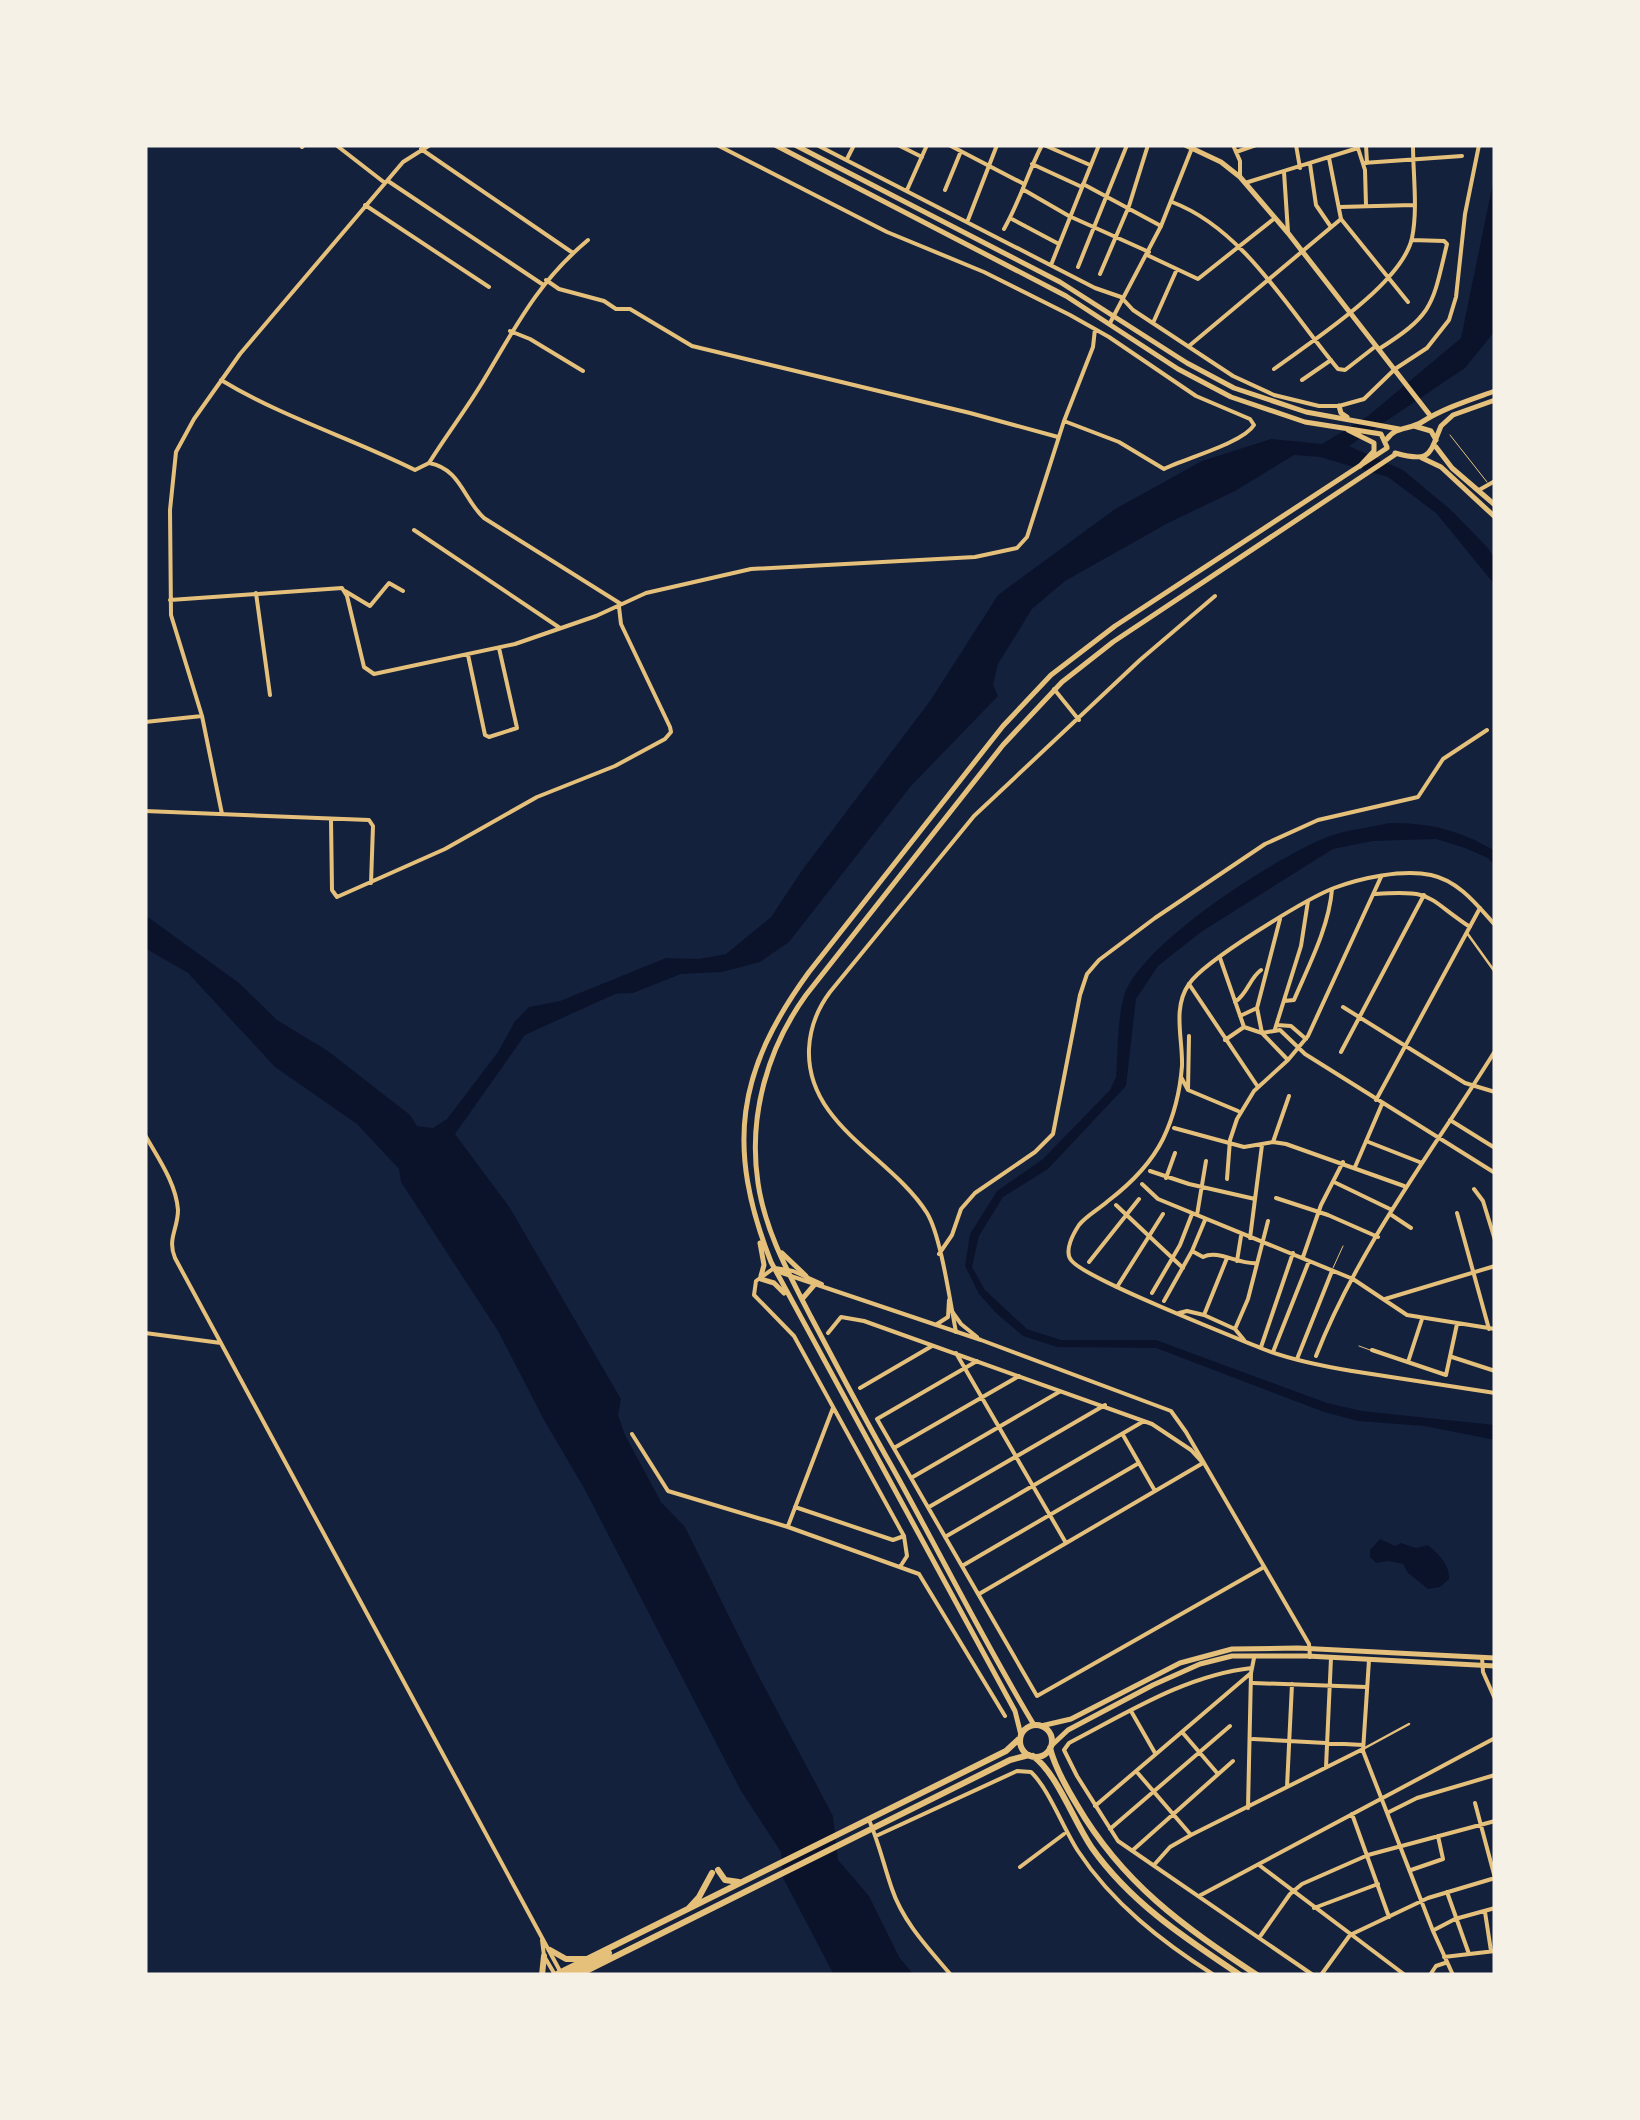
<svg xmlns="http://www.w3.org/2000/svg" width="1640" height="2120" viewBox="0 0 1640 2120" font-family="Lora,serif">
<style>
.water{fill:#0b132b}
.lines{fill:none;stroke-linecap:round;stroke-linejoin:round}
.service{stroke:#e5c07b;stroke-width:1}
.pedestrian{stroke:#e5c07b;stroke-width:2.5}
.minor{stroke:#e5c07b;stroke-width:4}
.tertiary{stroke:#e5c07b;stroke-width:4}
.secondary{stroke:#e5c07b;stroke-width:5}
.primary{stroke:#e5c07b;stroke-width:5}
.trunk{stroke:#e5c07b;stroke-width:6}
</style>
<rect width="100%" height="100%" fill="#14213d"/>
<!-- water -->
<path class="water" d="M1495,173v158l-30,37 -116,78 54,24 48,40 37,38 7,11v26l-59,-72 -48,-36 -68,-20 -26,-2 -59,36 -67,32 -103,58 -33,28 -34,55 -5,21 5,11 -87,90 -122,156 -29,20 -38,10 -41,2 -48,19 -18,1 -90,41 -70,99 55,74 111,191 -3,16 7,20 36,67 24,25 71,144 77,145 5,44 31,36 30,61 15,18h-80l-51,-97 -2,-26 -40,-61 -157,-303 -40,-68 -46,-89 -97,-149 -2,-13 -42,-45 -82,-57 -87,-94 -43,-25v-33l94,68 38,37 51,31 82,64 7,11 16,2 14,-9 51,-67 17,-31 14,-14 31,-6 106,-43 33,1 27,-5 45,-37 32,-48 127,-168 68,-106 117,-86 87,-48 69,-22 51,5 46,-28 93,-78z
M1389,823c43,0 70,7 106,28v15l-7,-8 -23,-10 -29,-9 -63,2 -40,8 -132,83 -43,34 -22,33 -10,87 -78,83 -45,28 -24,39 -7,31 13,23 42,39 34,11h95l171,63 35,8 133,14v15l-71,-14 -66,-5 -34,-9 -168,-64 -99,-1 -34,-11 -27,-23 -17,-19 -14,-28 5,-32 27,-43 46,-32 67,-69 6,-13c2,-24 1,-71 12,-91 28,-51 140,-123 194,-147 20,-9 46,-11 67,-16z
M1380,1539l15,7 6,-3 15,5 12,-3c10,9 22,19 21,34l-9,8 -12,2 -20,-16 -5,-9 -15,-3 -12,2 -6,-6v-7z"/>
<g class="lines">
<!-- service -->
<path class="service" d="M1450,435l37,47
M1333,1268l10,-22
M1359,1346l11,4"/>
<!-- pedestrian -->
<path class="pedestrian" d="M1467,933l28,39
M1363,1749l46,-25"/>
<!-- minor -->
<path class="minor" d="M336,145l49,38
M717,145l170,87 97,40 86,43 39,22 87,59 54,23 4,6c-11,18 -68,33 -90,44l-45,-27 -55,-21
M817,145l278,143 26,9 12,13 100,66 41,19 45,11h20l25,-7 31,-30 32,-21 22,-28 7,-23 9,-83 14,-69
M898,145l24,12
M949,145l75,39
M1044,145l46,20
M1233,145l7,16v16
M1296,145l4,23
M1357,145l8,25 1,35
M1366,145l1,18
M302,147l2,-2
M421,149l152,104
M1236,152l20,-7
M847,159l7,-14
M1363,163l99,-7
M1032,164l50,23
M1310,164l6,41 15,22
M1284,172l4,60
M388,181l154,103
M1245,183l113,-35
M1083,184l78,42
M907,190l20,-45
M945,190l16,-39
M1024,190l45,26 80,36
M1172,202c72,27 118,110 166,167l7,1 31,-24
M365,205l124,82
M1340,207l73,-2
M1010,218l47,25
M1341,219l67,83
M968,220l29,-75
M1004,229c16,-28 23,-55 38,-84
M1147,255l51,24 77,-61
M1051,265l48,-120
M1078,267l49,-122
M1100,274l29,-68 19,-61
M546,280l13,9 45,12 12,8h14l62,37 278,67 88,24
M1153,323l24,-54
M510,331l20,8 53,32
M1189,346l152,-127 -12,-61
M1379,349c55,-35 53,-43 68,-105l-3,-3 -32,-1
M1274,369c38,-28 128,-85 138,-131 6,-29 1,-63 1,-93
M221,380c61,37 130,58 194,90l14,-7c18,-29 39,-56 56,-85 32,-54 54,-97 103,-138
M1302,380l29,-20
M429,463c32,6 34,36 55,55l137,86
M414,530l146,98
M345,591l25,15 19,-23 14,8
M256,593l14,102
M170,600l172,-12 5,8 17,71 10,7 141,-30 81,-28 50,-23 105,-24 224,-12 42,-9 10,-11 37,-116 29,-74 2,-18
M468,655l17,80 4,2 28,-9 -18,-80
M1054,689l25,31
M145,722l57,-6
M145,811l224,9 4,6 -2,57
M222,814l-20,-98 -31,-101 -1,-105 6,-58 18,-33 46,-65 163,-192 27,-17
M331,820l1,70 5,7 108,-48 92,-52 78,-31 50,-27 6,-7 -1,-5 -49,-103 -2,-17
M1376,894c59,-4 49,3 94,33
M1280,919l-23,89 5,25 26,27
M1220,958l24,69 18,6 18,-3 25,24 190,119
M1189,984l69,103
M1284,1001l10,-1c15,-35 35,-73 38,-111
M1235,1002c13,-9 14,-23 26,-32
M1343,1007l122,76 30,9
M1240,1016l17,-8
M1277,1025l14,1 15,13
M1275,1029l26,-83 7,-45
M1225,1040l19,-13
M1341,1052l83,-157
M1181,1077l7,13 50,21
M1188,1090l1,-54
M1376,1100l104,-192
M1450,1120l45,28
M1174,1128l70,19 29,-5 13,2 118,42
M145,1135c13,23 31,48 33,75 0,19 -11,29 -3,48l385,713
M1366,1141l56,22
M1273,1142l16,-46
M1355,1167l27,-63
M1150,1171l39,13 66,15
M1166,1178l9,-25
M1227,1179l3,-39 7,-21 17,-28 34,-31 20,-24 73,-159
M1334,1182l58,28
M1142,1184l16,15 195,80 54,36 88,14
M1474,1189l9,12 12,39
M1276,1198l52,17 50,22
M1116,1205l67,63
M1457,1213l32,116
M1390,1214l21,14
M1197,1215l9,-54
M1250,1238l12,-93
M1192,1251l11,6c15,-8 36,8 54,6
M939,1254l13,-19 9,-26 14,-16 60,-41 18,-18 27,-139 7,-21 12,-14 56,-42 110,-74 53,-24 100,-23 25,-38 44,-29
M1303,1257l18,-52 22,-43
M1237,1261l4,-25
M1089,1262l50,-63
M774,1268l-18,13 -2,14 40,41 110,200 3,20 -7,11
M1117,1287l46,-73
M1152,1293l28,-48 12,-31
M1385,1299l110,-33
M1164,1301l28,-50 13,-31
M1179,1313l8,-2 17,4 23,-57
M1204,1315l31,14 9,11
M1235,1329l13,-30 20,-78
M956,1332c-6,-30 -15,-96 -29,-119 -36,-57 -121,-88 -118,-164 1,-21 9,-41 21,-57l144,-176 166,-156 75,-64
M145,1333l76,10
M828,1333l13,-16 23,4 288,103 39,26 12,13 -224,131
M1261,1347l32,-94
M1372,1350l74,25 11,-51
M1273,1352l36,-91
M956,1353l110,190
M1316,1356c43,-110 117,-205 179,-305
M1452,1357l43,14
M1297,1359l35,-88
M977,1361l-100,58 160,277 227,-129
M1408,1362l14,-43
M1352,1371l143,22
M860,1388l72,-42
M632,1434l36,57 120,36 131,47 86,142
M1123,1435l32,56
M894,1448l125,-72
M911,1478l148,-86
M795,1507l98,33 11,-4
M929,1507l176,-102
M788,1526l45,-118
M945,1537l199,-116
M962,1566l177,-103
M1482,1657l1,15 12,27
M1369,1660l-6,91 70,180 20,44
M1252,1668c-66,7 -125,45 -183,75l-5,7 13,26 41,65 195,134
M1253,1683l113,4
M1131,1711l24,42
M1182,1732l36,42
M1253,1739l110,6
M1326,1767l5,-109
M1136,1771l55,64 172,-86
M1287,1787l5,-103
M1475,1803l20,75
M1095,1806l156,-133
M1248,1808l3,-135 3,-15
M1389,1812l28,-14 78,-23
M1352,1814l37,103
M869,1820c10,23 15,46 23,69 11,33 37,60 59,86
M1110,1829l120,-103
M876,1836l141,-65 14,1c18,17 32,56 47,79 34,52 84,91 136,124
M1133,1850l100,-89
M1154,1865l16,-18 21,-12
M1259,1865l146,110
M1020,1867l44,-33
M1411,1870l32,-11 -5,-23
M1447,1892l22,62
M1199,1896l296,-158
M1314,1908l64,-24
M1485,1912l6,39
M1434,1930l21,-11 40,-11
M1259,1938l31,-44 12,-10 66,-29 127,-34
M542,1940l2,16 10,17
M1444,1957l51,-6
M1321,1975l29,-40 78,-37 67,-20
M1430,1975l6,-9 9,-3"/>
<!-- tertiary -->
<path class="tertiary" d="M1110,323l51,-97 31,-78
M1479,490l16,-9
M775,1268l18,3 29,13
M779,1272l202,68 190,71 15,21 123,212 1,13
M951,1310l10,14 16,13
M937,1324l11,-7 1,-17
M1352,1371c-30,-5 -61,-11 -89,-22 -29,-12 -180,-71 -192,-89 -7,-9 2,-26 8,-35 7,-9 20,-16 29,-24 21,-16 43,-38 55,-62 11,-23 17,-47 19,-73 1,-27 -10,-58 7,-82 15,-23 117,-85 145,-96 27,-10 68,-19 97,-13 28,6 46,30 64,50"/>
<!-- secondary -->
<path class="secondary" d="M1185,145l36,17 19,15 48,56 141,181"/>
<!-- primary -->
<path class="primary" d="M775,145l291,151 112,73 53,28 74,25 76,12 6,13
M795,145l265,137 127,81 47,25 72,24 93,17
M1339,406l2,7 6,4
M1414,426l17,5 5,9
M1441,426l12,-11 42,-15
M1348,430l26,13v8l-14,15
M1387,439c9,-13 22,-9 35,-17 22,-14 48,-22 73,-31
M1436,447l16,21 43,37
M1395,453c36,10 34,2 46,-27
M1422,458l19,9 54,50
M760,1243l4,22 -3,11
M782,1253l24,23
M761,1279l13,4 10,10
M803,1298l12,-14
M1034,1725c-51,-85 -95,-174 -143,-260 -28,-49 -54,-99 -80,-148 -22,-43 -46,-86 -53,-134 -10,-66 9,-134 48,-188l197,-250 59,-63 51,-40 283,-188
M1041,1726l30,-7 109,-56 52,-14 66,-1 197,10
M1021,1735l-6,-24 -244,-449c-45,-115 -35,-190 38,-290l194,-246 48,-51 64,-49 272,-178
M1051,1746l17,-16 85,-45 47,-21 32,-8h75l188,10"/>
<!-- trunk -->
<path class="trunk" d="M1020 1741a16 16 0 1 1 32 0a16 16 0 1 1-32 0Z
M1050,1748c5,20 16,39 27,57 46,79 106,121 180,170
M1033,1756c24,17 41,66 59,92 39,55 93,90 148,127
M718,1870l7,10 14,2
M688,1909l11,-12 13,-24
M550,1950l16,9h20
M542,1975l2,-19
M555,1975l451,-224 14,-13
M568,1975l41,-22
M578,1975l432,-215 19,-5"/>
</g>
<!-- border -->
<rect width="1640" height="2120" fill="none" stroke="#f6f1e7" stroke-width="295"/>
</svg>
